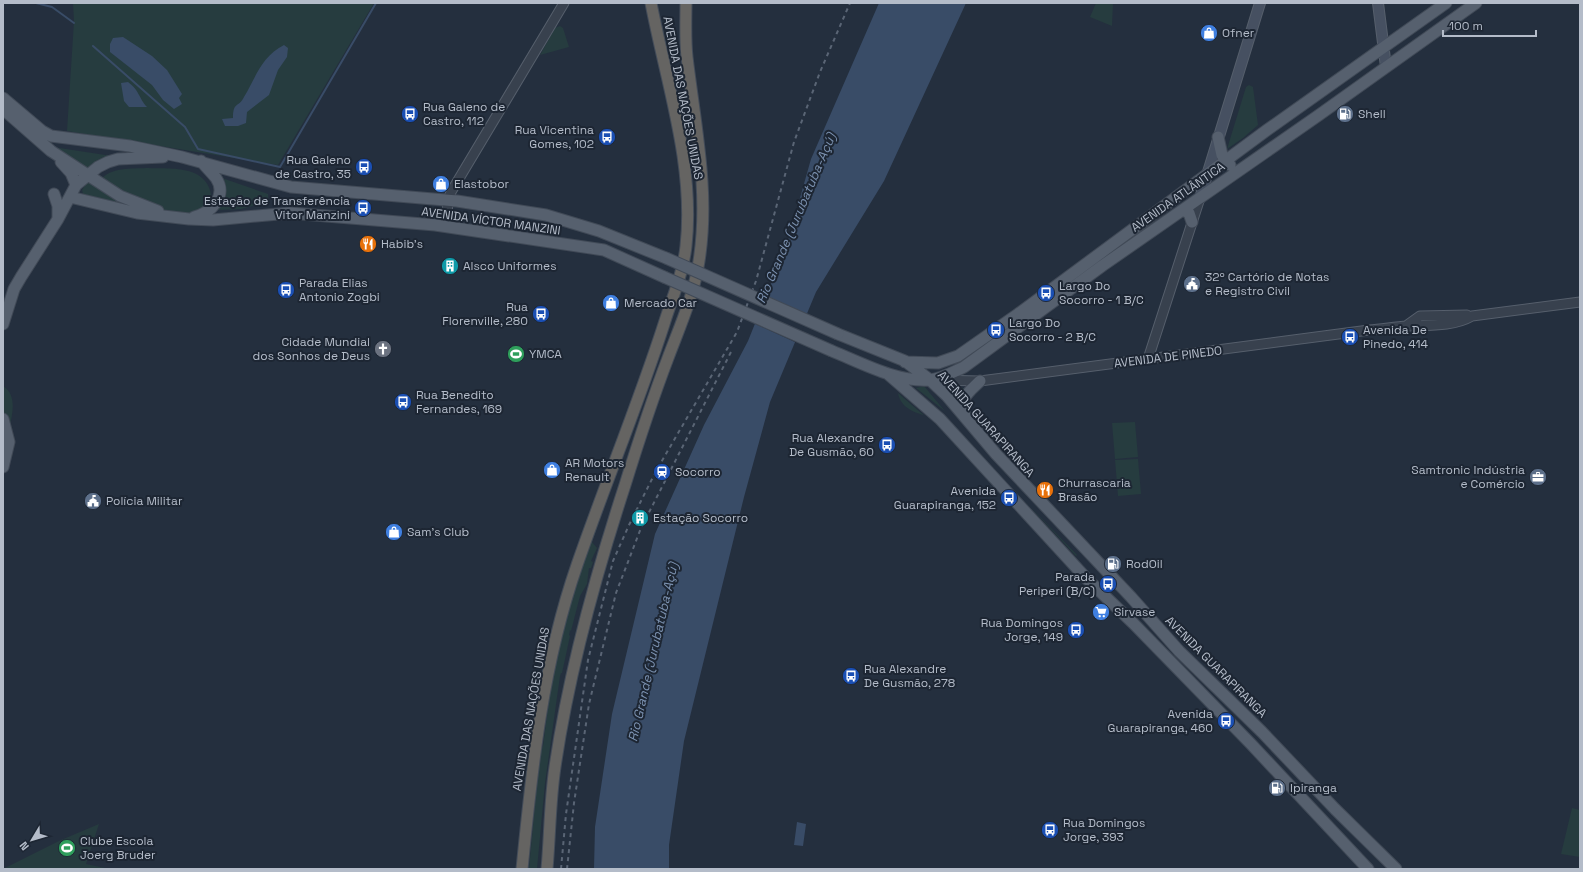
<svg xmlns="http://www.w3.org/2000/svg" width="1583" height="872" viewBox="0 0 1583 872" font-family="'Space Grotesk',sans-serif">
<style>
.green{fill:#263c3f}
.water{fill:#394c67}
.pier{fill:#242f3e}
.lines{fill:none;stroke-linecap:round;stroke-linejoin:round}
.stream{stroke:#394c67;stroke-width:2}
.tertiary-casing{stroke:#565f6c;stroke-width:11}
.secondary-casing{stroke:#565f6c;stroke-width:12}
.primary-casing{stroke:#414a57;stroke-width:13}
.trunk-casing{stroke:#434c59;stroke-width:13}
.tertiary{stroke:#38414e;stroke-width:9}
.secondary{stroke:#465061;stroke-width:10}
.primary{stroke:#56606e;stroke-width:11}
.trunk{stroke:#656462;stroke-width:11}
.rail{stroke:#5a6575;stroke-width:2;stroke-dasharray:4 4;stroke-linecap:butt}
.primary-bridge-casing{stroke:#414a57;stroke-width:13;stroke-linecap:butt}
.primary-bridge{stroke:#56606e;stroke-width:11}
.labels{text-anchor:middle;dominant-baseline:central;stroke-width:4;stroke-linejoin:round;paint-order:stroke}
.poi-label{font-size:12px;fill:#b4bcc9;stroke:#1d2633;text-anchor:start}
.street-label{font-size:12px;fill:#b4bcc9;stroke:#1d2633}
.water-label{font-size:13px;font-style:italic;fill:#7c92b1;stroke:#1d2633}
</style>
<rect width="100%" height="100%" fill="#242f3e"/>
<!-- green -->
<path class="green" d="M73,3h301l-96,162 -211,-34 7,-110z
M1096,3h17l-1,23 -22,-9z
M560,26l3,2 6,19 -29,8 15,-27z
M1249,85l4,2 5,38 -15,13 -16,11 19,-62z
M53,147l72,11 -36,12z
M146,168c27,1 64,-4 66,33 -21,35 -87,-6 -111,-21 8,-13 32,-11 45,-12z
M219,177l49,17v8l-27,7 -24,1 6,-9z
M88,181l37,23 -42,-10 -1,-4z
M3,386c17,11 7,34 5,51l-5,-3z
M924,386l20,24 2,2 -30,-24z
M943,388h28l-10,20z
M898,393l22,19 4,3c-12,-3 -24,-9 -26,-22z
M1135,422l3,35 -23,2 -3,-36z
M1138,459l3,35 -23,2 -3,-36z
M1023,499l54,56 -1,1z
M601,515l-9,27 5,6 -6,13 2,1 -2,6h-2l-2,16 -7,12 -9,35 -1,-1 -1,5 1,1 -8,37h-1l-1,3 -15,107 -8,86h-8l11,-118 3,-5 8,-61 11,-49 16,-59z
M1572,808l8,2v47l-19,-3z
M99,824l-13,40 24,5h-107l58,-29z"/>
<!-- water -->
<path class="water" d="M879,3h87l-82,178 -68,111 -46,110 -26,95 -60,244 -15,104v24h-75l1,-42 17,-113 43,-180 49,-109 44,-84 39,-97 24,-85z
M123,37l29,19 15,14 15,24 -3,4 3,6 -8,5 -11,-9 -11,-15 -42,-33v-8l3,-6z
M284,45l4,3 -1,9 -9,13 -9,25 -22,17 -1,11 -8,3h-13l-3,-7 11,-1c0,-17 6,-10 11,-21 12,-20 17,-40 40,-52z
M128,82c12,9 10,15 19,25h-18l-5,-6 -3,-18z
M797,822l9,2 -3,22 -9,-1z"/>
<!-- pier -->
<path class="pier" d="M763,297l45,20 -11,26 -44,-20z"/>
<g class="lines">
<!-- stream -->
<path class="stream" d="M36,3l16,4 22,16
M93,46l92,81 13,22 82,18 96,-164"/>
<defs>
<path id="tertiary" d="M458,229l-11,-13 1,-16 3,-8 113,-189
M1406,326l14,-10 47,-1
M1148,359l52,-161
M935,380l45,1 389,-51c13,-1 25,-3 38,-4 21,-1 46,1 65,-10l108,-14"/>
<path id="secondary" d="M1378,3l8,64
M1200,198l60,-195"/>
<path id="primary" d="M3,98l39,33 9,5 79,10 52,11 109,30 166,14 89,14 53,16 67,27
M3,109l48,42 69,45 38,15
M1218,137l4,18 8,10
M61,162l10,11 5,12
M54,194l4,12v12
M70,197l67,16 52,6 24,1 77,-7 145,12 169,25 60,27
M1182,210l7,3 3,9
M194,217c17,-4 34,-21 22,-39 -5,-6 -11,-12 -15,-17
M3,324l11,-35 7,-12 37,-58 18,-34 22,-18 10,-5 10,-3 45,-2
M838,334l67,27 25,19 17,16 49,58 135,143 48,54 83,81 73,77 61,60
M832,351c30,12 64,31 97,29 13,-1 24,-8 35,-13l138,-101 217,-151 157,-112
M905,362l33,1 20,-7 60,-42 249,-184 179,-127
M888,374l52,45 145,158 48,46 118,121 117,125
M966,417c-8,-19 2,-24 14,-36
M3,419l6,23 -6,25"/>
<path id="trunk" d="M522,869c10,-103 21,-206 55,-304 28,-81 61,-160 87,-241 8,-26 19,-50 22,-78 9,-81 -20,-164 -35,-243
M547,869c3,-34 3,-69 8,-102 14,-96 40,-190 70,-282 13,-42 27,-85 43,-127 12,-32 26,-63 31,-97 11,-69 -4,-136 -12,-204 -2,-18 -1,-36 -1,-54"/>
</defs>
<!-- tertiary casing -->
<use href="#tertiary" class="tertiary-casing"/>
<!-- secondary casing -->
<use href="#secondary" class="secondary-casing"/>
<!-- primary casing -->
<use href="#primary" class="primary-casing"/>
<!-- trunk casing -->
<use href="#trunk" class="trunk-casing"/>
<!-- tertiary -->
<use href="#tertiary" class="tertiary"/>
<!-- secondary -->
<use href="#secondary" class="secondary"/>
<!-- primary -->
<use href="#primary" class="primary"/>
<!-- trunk -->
<use href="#trunk" class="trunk"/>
<!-- rail -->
<path class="rail" d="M561,869l5,-55 22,-154 25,-99 16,-36 27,-54 81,-139 19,-51 38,-139 26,-70 30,-69
M567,869l7,-66 15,-99 27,-111 25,-65 90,-176"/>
<defs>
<path id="primary-bridge" d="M666,258l172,76
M664,277l168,74"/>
</defs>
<!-- primary-bridge casing -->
<use href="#primary-bridge" class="primary-bridge-casing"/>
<!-- primary-bridge -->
<use href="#primary-bridge" class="primary-bridge"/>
</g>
<!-- icons -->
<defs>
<symbol id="shop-disc" viewBox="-11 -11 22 22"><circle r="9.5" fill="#3f7fe0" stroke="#1d2633"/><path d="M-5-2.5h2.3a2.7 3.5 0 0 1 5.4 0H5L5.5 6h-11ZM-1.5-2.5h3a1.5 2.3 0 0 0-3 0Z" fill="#fff"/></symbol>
<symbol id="bus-disc" viewBox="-11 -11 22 22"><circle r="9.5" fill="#1a4fb4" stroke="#1d2633"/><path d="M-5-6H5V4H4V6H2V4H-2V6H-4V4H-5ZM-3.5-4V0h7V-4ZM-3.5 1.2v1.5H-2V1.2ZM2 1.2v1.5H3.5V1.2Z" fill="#fff"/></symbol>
<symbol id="fuel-disc" viewBox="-11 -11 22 22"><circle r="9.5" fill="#5c6f8a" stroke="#1d2633"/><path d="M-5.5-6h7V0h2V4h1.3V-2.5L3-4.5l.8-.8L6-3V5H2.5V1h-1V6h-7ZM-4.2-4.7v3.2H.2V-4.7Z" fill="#fff"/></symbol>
<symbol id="restaurant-disc" viewBox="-11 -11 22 22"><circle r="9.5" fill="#e8710a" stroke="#1d2633"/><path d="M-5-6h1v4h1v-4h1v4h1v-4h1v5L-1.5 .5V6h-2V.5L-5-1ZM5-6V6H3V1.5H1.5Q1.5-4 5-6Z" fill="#fff"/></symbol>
<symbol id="building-disc" viewBox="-11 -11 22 22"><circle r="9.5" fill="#0f9aa8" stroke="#1d2633"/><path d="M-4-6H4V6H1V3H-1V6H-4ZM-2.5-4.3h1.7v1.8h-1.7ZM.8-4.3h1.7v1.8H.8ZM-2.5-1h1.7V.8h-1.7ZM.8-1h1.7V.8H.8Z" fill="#fff"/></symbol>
<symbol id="civic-disc" viewBox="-11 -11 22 22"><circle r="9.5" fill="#5c6f8a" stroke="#1d2633"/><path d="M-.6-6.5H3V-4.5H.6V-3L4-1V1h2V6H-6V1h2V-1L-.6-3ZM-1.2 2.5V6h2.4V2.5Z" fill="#fff"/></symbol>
<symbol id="church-disc" viewBox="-11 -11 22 22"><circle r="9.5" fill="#6b7280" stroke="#1d2633"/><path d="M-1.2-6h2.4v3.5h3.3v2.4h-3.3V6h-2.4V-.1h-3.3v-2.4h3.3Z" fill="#fff"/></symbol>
<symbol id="stadium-disc" viewBox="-11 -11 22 22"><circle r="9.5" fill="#2e9e5b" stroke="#1d2633"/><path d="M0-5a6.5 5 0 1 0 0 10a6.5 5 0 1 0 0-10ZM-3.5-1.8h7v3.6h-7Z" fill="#fff"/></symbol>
<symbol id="station-disc" viewBox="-11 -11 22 22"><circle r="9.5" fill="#1a4fb4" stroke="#1d2633"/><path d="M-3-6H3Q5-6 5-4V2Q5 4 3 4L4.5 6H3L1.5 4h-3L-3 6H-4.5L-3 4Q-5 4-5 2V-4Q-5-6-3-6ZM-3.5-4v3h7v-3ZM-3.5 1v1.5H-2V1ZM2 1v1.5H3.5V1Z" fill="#fff"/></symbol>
<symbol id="office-disc" viewBox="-11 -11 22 22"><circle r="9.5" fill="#5c6f8a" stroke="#1d2633"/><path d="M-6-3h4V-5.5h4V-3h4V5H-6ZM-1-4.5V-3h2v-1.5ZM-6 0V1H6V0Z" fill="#fff"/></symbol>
<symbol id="supermarket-disc" viewBox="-11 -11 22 22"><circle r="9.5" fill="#3f7fe0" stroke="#1d2633"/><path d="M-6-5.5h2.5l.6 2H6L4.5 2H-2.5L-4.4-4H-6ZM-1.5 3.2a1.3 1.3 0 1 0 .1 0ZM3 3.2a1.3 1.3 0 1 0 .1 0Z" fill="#fff"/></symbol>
</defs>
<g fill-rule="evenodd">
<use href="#shop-disc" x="1199" y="23" width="20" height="20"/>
<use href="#bus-disc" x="400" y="104" width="20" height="20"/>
<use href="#fuel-disc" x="1335" y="104" width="20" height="20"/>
<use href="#bus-disc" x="597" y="127" width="20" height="20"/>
<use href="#bus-disc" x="354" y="157" width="20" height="20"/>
<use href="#shop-disc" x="431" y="174" width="20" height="20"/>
<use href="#bus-disc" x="353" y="198" width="20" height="20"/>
<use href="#restaurant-disc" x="358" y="234" width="20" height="20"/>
<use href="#building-disc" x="440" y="256" width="20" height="20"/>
<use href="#civic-disc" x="1182" y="274" width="20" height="20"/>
<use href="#bus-disc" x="276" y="280" width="20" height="20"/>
<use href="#bus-disc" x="1036" y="283" width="20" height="20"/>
<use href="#shop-disc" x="601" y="293" width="20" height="20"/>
<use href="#bus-disc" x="531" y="304" width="20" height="20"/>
<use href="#bus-disc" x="986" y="320" width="20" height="20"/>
<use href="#bus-disc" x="1340" y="327" width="20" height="20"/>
<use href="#church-disc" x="373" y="339" width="20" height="20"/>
<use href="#stadium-disc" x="506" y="344" width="20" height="20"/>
<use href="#bus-disc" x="393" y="392" width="20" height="20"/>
<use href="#bus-disc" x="877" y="435" width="20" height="20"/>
<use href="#shop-disc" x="542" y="460" width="20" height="20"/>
<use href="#station-disc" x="652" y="462" width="20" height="20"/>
<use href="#office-disc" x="1528" y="467" width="20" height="20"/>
<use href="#restaurant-disc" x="1035" y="480" width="20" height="20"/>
<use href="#bus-disc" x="999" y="488" width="20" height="20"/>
<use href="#civic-disc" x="83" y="491" width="20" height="20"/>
<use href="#building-disc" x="630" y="508" width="20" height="20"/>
<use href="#shop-disc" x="384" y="522" width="20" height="20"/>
<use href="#fuel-disc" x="1103" y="554" width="20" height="20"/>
<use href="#bus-disc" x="1098" y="574" width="20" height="20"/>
<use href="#supermarket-disc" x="1091" y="602" width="20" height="20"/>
<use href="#bus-disc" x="1066" y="620" width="20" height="20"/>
<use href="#bus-disc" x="841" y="666" width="20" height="20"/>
<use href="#bus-disc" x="1216" y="711" width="20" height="20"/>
<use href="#fuel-disc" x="1267" y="778" width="20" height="20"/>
<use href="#bus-disc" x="1040" y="820" width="20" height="20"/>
<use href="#stadium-disc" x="57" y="838" width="20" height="20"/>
</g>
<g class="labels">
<!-- poi labels -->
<g class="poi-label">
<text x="1222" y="33">Ofner</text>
<text x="423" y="107">Rua Galeno de<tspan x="423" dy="14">Castro, 112</tspan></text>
<text x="1358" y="114">Shell</text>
<text x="594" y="130" text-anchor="end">Rua Vicentina<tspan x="594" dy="14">Gomes, 102</tspan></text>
<text x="351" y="160" text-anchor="end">Rua Galeno<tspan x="351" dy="14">de Castro, 35</tspan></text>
<text x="454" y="184">Elastobor</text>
<text x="350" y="201" text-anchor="end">Estação de Transferência<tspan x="350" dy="14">Vitor Manzini</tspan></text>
<text x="381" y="244">Habib's</text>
<text x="463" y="266">Alsco Uniformes</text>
<text x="1205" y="277">32º Cartório de Notas<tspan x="1205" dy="14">e Registro Civil</tspan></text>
<text x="299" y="283">Parada Elias<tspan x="299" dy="14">Antonio Zogbi</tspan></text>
<text x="1059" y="286">Largo Do<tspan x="1059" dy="14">Socorro - 1 B/C</tspan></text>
<text x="624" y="303">Mercado Car</text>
<text x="528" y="307" text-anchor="end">Rua<tspan x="528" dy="14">Florenville, 280</tspan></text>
<text x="1009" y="323">Largo Do<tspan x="1009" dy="14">Socorro - 2 B/C</tspan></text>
<text x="1363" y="330">Avenida De<tspan x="1363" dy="14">Pinedo, 414</tspan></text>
<text x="370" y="342" text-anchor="end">Cidade Mundial<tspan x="370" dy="14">dos Sonhos de Deus</tspan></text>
<text x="529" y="354">YMCA</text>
<text x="416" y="395">Rua Benedito<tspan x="416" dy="14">Fernandes, 169</tspan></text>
<text x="874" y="438" text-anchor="end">Rua Alexandre<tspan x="874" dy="14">De Gusmão, 60</tspan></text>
<text x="565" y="463">AR Motors<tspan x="565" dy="14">Renault</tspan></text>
<text x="1525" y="470" text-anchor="end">Samtronic Indústria<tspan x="1525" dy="14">e Comércio</tspan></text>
<text x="675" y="472">Socorro</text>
<text x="1058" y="483">Churrascaria<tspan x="1058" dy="14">Brasão</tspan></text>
<text x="996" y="491" text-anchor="end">Avenida<tspan x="996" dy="14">Guarapiranga, 152</tspan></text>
<text x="106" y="501">Polícia Militar</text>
<text x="653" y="518">Estação Socorro</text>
<text x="407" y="532">Sam's Club</text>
<text x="1126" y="564">RodOil</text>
<text x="1095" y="577" text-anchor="end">Parada<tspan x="1095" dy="14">Periperi (B/C)</tspan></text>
<text x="1114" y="612">Sirvase</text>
<text x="1063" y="623" text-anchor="end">Rua Domingos<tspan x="1063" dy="14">Jorge, 149</tspan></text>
<text x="864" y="669">Rua Alexandre<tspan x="864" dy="14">De Gusmão, 278</tspan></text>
<text x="1213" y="714" text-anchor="end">Avenida<tspan x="1213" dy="14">Guarapiranga, 460</tspan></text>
<text x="1290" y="788">Ipiranga</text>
<text x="1063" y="823">Rua Domingos<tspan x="1063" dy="14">Jorge, 393</tspan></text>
<text x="80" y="841">Clube Escola<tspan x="80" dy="14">Joerg Bruder</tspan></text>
</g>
<!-- street labels -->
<g class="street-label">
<text transform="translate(683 98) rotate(79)">AVENIDA DAS NAÇÕES UNIDAS</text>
<text transform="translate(1178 197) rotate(-35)">AVENIDA ATLÂNTICA</text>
<text transform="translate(491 221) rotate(8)">AVENIDA VÍCTOR MANZINI</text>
<text transform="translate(1168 357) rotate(-7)">AVENIDA DE PINEDO</text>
<text transform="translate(986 424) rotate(48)">AVENIDA GUARAPIRANGA</text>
<text transform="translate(1216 667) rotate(45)">AVENIDA GUARAPIRANGA</text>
<text transform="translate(531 709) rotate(-80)">AVENIDA DAS NAÇÕES UNIDAS</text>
</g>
<!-- water labels -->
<g class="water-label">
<text transform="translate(796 218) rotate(-67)">Rio Grande (Jurubatuba-Açú)</text>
<text transform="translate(653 652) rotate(-77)">Rio Grande (Jurubatuba-Açú)</text>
</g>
</g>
<!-- border -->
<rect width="1583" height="872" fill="none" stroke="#b4bcc9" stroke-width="8"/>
<!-- north arrow -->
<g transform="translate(32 840) rotate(232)" stroke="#1d2633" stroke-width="3" paint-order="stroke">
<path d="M0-3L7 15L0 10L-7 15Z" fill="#b4bcc9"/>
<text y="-6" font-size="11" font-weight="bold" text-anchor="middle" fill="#b4bcc9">N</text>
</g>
<!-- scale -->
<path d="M1443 30v6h93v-6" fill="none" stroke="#b4bcc9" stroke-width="2"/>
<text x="1449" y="30" font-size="12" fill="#b4bcc9" stroke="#1d2633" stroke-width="3" paint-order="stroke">100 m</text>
</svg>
